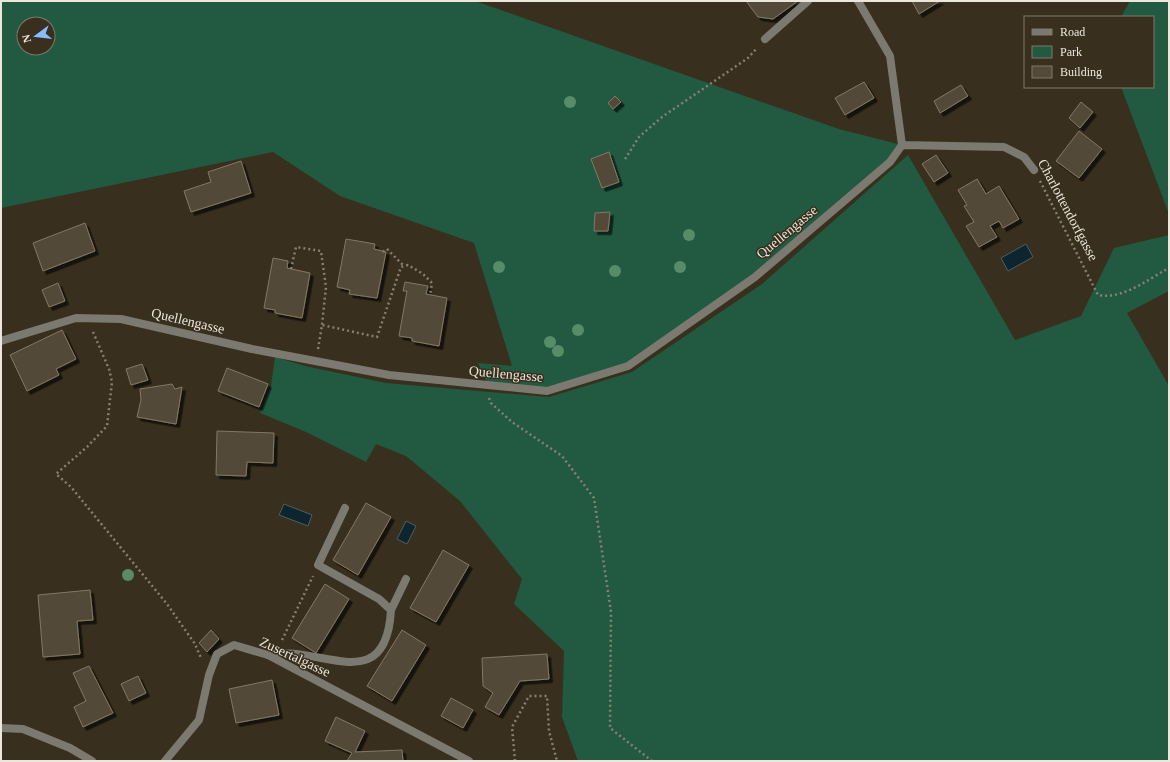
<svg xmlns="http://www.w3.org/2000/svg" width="1170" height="762" viewBox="0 0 1170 762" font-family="Georgia,serif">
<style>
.green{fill:#215a41;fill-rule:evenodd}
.water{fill:#0c252f;stroke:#4f5f63}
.building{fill:#534a38;stroke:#837865;filter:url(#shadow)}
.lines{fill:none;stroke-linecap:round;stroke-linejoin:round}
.path{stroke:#888072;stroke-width:2.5;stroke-dasharray:2 3;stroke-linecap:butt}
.lane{stroke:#7c7970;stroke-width:8}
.street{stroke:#7c7970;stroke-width:8}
.tree{fill:#578c69}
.labels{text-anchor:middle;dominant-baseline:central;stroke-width:3;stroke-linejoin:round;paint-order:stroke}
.street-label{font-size:14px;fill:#ece6dc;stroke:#382f1e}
</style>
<defs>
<filter id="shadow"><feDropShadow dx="3.5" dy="3.5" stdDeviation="0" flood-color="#0009"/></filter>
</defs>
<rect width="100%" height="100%" fill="#382f1e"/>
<!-- green -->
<path class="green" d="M1,1h474l364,128 63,16 -12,17 -135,115 -127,89 -81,25 -59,-6 -10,-22 34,3 -38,-123 -134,-47 -67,-44 -272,56zM24,24h24v24h-24z
M1130,1h39v213l-48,-127h32v-70h-32z
M908,155l107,185 66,-24 33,-68 55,-13v56l-42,22 42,73v375h-591l-16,-44 2,-66 -50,-47 8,-25 -62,-78 -54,-45 -30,-12 -10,18 -60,-30 -46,-19 11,-27 4,-29 30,9 81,17 163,14 83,-25 130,-88z"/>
<!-- water -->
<path class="water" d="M1026,244l7,13 -25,14 -7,-13z
M284,504l28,11 -4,11 -29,-11z
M406,521l10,5 -9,18 -10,-5z"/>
<!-- building -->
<path class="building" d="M746,1h52l-25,18 -15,-2z
M912,1h28l-21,13z
M864,82l10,16 -29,17 -10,-17z
M961,85l7,11 -28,17 -6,-12z
M615,96l6,6 -8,7 -5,-6z
M1081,102l12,10 -13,16 -11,-10z
M1079,131l23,18 -23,29 -23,-17z
M609,152l10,30 -17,6 -11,-29z
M936,155l12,18 -14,9 -12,-18z
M241,161l10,32 -60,19 -7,-21 27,-9 -3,-10z
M977,179l9,15 13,-8 20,33 -16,9 -4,-7 -9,5 7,11 -18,10 -13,-21 8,-4 -10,-16 3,-1 -9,-15z
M610,212l-2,19h-14l1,-18z
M85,223l10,28 -52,20 -10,-28z
M346,239l29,5 -1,5 12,3 -9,46 -28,-4 1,-4 -13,-3z
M273,258l15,3 -1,7 23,5 -8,45 -27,-5v-3l-11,-2z
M405,282l23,4 -2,8 21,4 -8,48 -27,-5v-3l-13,-2 8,-45h-4z
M58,283l7,18 -16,6 -7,-17z
M62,330l14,29 -20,10 3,6 -32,16 -17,-36z
M142,364l6,16 -17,5 -5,-16z
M227,368l41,16 -9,23 -41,-16z
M172,384l3,5 7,-2 -6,37 -39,-7 4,-17 -1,-11z
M217,431l57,2 -1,30 -26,-1 -1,14 -30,-1z
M366,503l25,14 -33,58 -25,-15z
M443,550l26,15 -33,57 -26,-14z
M325,584l24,15 -33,54 -24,-15z
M90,590l3,30 -16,1 3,33 -37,3 -5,-62z
M211,630l8,9 -12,13 -8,-9z
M402,630l24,15 -34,56 -25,-15z
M547,654l2,25 -29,2 -21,34 -14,-8 8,-14 -10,-7 -1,-28z
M89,666l24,47 -30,14 -9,-20 12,-6 -13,-28z
M138,676l8,17 -17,8 -8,-17z
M272,680l7,35 -43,8 -7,-34z
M451,698l22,12 -10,18 -22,-12z
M336,717l29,14 -10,21 47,-2 1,11h-56l5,-8 -27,-12z"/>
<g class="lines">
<!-- path -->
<path class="path" d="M625,159l14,-22 23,-20 86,-59 9,-10
M1040,181l58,114c25,5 50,-16 71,-27
M383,252l4,-3 17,17
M291,269l5,-22 25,4 5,36 -4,38
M93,332l16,37 3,13 -5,44 -20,21 -31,27 15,13 96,117 28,40 6,14
M318,349l4,-24 55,12 24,-70 7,-2 15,9 9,9 -2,12
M489,398l2,5 21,19 50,34 32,42 17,114 -1,116 42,33
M282,640l31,-64
M515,761l-3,-34 17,-31h18l2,35 8,30"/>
<!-- lane -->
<path class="lane" d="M765,39l43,-38
M391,610l15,-31
M268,655c50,-12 118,45 123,-45l-12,-11 -61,-34 27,-57"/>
<!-- street -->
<path class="street" d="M902,145l102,2 20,10 10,13
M1,341l75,-23 45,1 131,30 137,26 158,16 81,-25 127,-89 135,-115 12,-17 -12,-89 -32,-55
M1,728l22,1 47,19 22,13
M165,761l34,-41 10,-45 8,-21 17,-9 34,10 201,106"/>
</g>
<!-- trees -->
<g class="tree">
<circle cx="570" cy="102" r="6"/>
<circle cx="689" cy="235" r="6"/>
<circle cx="499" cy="267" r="6"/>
<circle cx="680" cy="267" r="6"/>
<circle cx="615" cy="271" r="6"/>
<circle cx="578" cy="330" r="6"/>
<circle cx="550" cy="342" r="6"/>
<circle cx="558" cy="351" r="6"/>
<circle cx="128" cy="575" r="6"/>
</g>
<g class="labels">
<!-- street labels -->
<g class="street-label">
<text transform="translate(1068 210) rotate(62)">Charlottendorfgasse</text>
<text transform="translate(787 232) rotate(-40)">Quellengasse</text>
<text transform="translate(188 321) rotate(13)">Quellengasse</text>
<text transform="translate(506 374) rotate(5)">Quellengasse</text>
<text transform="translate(295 657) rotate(25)">Zusertalgasse</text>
</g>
</g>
<!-- border -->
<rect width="1170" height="762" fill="none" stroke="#ece6dc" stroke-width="4"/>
<!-- legend -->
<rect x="1024" y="16" width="130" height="72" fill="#382f1e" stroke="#80786a"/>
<rect x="1032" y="29" width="20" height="6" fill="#7c7970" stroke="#80786a"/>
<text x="1060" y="36" font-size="12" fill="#ece6dc">Road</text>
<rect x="1032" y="46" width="20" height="12" fill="#215a41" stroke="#80786a"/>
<text x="1060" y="56" font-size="12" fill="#ece6dc">Park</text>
<rect x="1032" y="66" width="20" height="12" fill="#534a38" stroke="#80786a"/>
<text x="1060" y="76" font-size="12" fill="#ece6dc">Building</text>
<!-- north arrow -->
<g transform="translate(36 36) rotate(255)"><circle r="19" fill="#382f1e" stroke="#80786a"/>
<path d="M0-3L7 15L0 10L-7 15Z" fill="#88bbfc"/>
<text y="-6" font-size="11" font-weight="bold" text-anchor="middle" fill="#ece6dc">N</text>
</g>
</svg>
